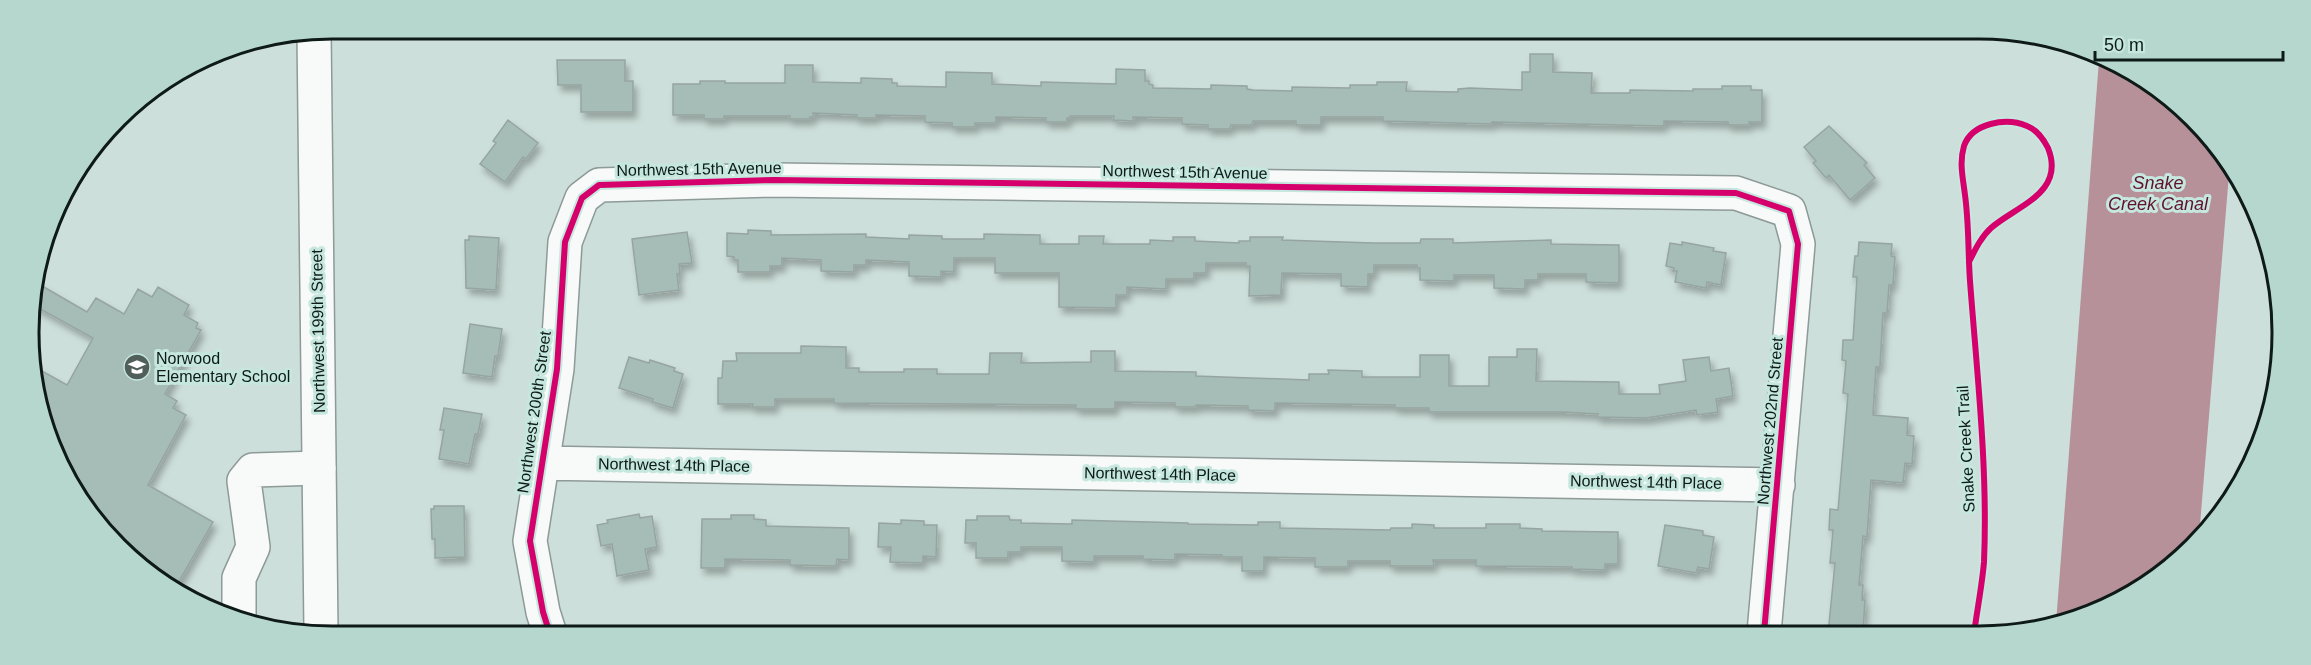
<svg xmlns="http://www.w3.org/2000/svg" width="2311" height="665" viewBox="0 0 2311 665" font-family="Arial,sans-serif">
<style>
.water{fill:#b7919a}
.building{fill:#a5bcb7;stroke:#97a5a1;stroke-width:1.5;filter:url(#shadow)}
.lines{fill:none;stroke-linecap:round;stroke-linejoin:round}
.minor-casing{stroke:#8d9a97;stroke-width:36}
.major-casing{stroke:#8d9a97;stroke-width:36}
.minor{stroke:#f8faf9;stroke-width:33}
.major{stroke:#f8faf9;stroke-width:33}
.cycleway-casing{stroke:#c5e7de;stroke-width:10}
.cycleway{stroke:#d6006c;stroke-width:6}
.labels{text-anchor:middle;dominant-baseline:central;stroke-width:6;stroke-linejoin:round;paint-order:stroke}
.street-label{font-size:16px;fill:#0e1a17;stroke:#c5e7de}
.poi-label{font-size:16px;fill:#0e1a17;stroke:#c5e7de;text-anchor:start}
.water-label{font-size:18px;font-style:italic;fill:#60112e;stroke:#c5e7de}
.rim{fill:none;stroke:#0e1a17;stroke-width:3}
</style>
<defs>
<filter id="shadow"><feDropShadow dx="3.5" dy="6" stdDeviation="3" flood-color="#0004"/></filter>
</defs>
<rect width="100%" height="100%" fill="#cddfda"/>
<!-- water -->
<path class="water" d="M2099,60l48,20 83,82 -31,375 -20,24 -66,44 -57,18z"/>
<!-- building -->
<path class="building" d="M1530,54h23v18l39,1 -1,20h39v-3l63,1v-2h29v-3h29v4h11v32h-13v3h-21v-3l-64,-1v5l-172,-4v2l-109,-3v-4h-62v8h-25v-4h-43l-1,4h-21l-1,4h-22v-4l-26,-1v-6l-49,-1 1,4 -21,-1 1,-4h-44v2h-3v4h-21v-4l-50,-1v6h-21v4h-23v-4l-27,-1v-6l-49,-1v3h-19v-3l-44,-2 1,4h-4v2h-21l1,-3h-66v3h-20v-4h-31v-31h27v-3h25v2h60v-18h28v17l48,1v-5l31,1v4h5v3l49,1v-15l46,1v11l49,2v-4l75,2v-15l29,1v11h4v3l4,1v3l58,1v-4l36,1v3l6,1 39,1v-4l58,1v-3h27v-3h30l-1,9 52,1v-3l12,-1 52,2v-18h8z
M557,60h68v21h8v31h-52v-27h-23z
M508,120l30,23 -12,16 -3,-2 -18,25 -25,-18 16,-21 -3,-2z
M1829,126l38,37 -3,2 11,13 -25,22 -21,-25 -3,3 -13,-15 3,-2 -12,-14z
M748,230l23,1v4l95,-1v3l43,2v-4l33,1v3h42v-5l56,1v9h39v-8h25l-1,8h47v-4l23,1v-4h22v4l44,2v-2h11v-4h33l-1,3 92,3h46l1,-4h32v4l98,-3v4l68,1v38l-33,-1v-8h-48v6h-13v9l-31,-1v-13h-40v6l-34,-1v-12h-3v-3h-43v9h-6v13l-27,-1v-12l-59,-1 -1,22 -32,1 1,-30h-4v-3h-40v10h-12v6h-28v10l-39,-2v8h-11v13l-57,-1v-34h-64v-15h-41v14l-13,-1v6l-32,-1v-14l-43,-2v5h-12v7l-33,-1v-11l-39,-2v8h-12v6h-32v-12h-4v-3l-7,-1v-23l21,1z
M687,232l5,31 -13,1 1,9 -3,1 2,16 -40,5 -7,-56z
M469,236l30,2 -3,52 -30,-2 -1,-48h4z
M1682,242l32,6 -1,3 13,2 -5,32 -14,-3 -1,6 -31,-6 2,-11h-4l1,-3 -8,-2 4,-23 12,2z
M1859,242l33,2 -1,12 4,1 -2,28h-4l-2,28h-4l-3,54h-4l-3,48 35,3 -1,17 7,1 -2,28 -7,-1 -2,20 -32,-3 -4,57 -4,-1 -4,49h4l-1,15h3l-2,31h-4v3h-31l7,-71h-5l3,-33h-4l1,-21 8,1 10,-116 -5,-1 3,-32 -4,-1 1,-20h10l4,-63h-4l2,-21h3z
M37,283l50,29 9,-14 28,16 14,-25 14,8 6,-10 31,18 -5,10 14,8 -2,5 5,2 -36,64 12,7 -4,7 13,7 -38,70 65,37 -39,68 -10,-5 -73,-68 -52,-105 -4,-45 32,18 26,-47 -62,-34z
M470,324l32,5 -4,27h-3l-3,21 -29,-4z
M801,346l45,1v21h13v4h45v-3h33v5h52l1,-21h32l-1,10 70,-1v-11h24v20l81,1v4l113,4v-6h20l-1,-4 34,1v6h58v-22h29v31h40v-29h28v-8h20l-1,32 83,1v12h41l-1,-9 27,-4 -3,-21 26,-3 2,14 18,-3 4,28 -17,3 2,13 -21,3 -1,-5 -50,8 -49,-1 1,-3 -37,-2h-132v-4h-34v-3l-120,-2v8l-27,-1v-4l-52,-1v2h-21v-4l-60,-1v7h-39v-4l-242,-2v-4h-59v8h-23l1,-3h-35v-26h4l1,-17h14l-1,-8h65z
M629,357l20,6 1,-3 25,8 -1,3 9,3 -10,34 -21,-6 1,-3 -34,-11z
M444,408l38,6 -4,20h-3l-6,30 -30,-5 5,-29h-4z
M434,506h30l1,51 -30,1v-19h-3l-1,-30h3z
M639,514l1,4 12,-2 5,31 -12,2 4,21 -32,6 -5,-32 -11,2 -4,-21 11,-2 -1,-3z
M731,515h23v4l12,1v6l83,2v32l-12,-1 -1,7 -46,-1v-5l-65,-1v9h-24l1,-49h29z
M977,516h32l1,4h11v3l51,1v-4l116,3v1l70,1v-3h22v6l110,2 1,-2h21v-4l22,1v3h52v-4h34v4l22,1v2l76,1v32h-13v6l-33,-1v-2l-96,-1v-6h-43l1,6h-44v-5h-42v6h-33v-9l-51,-1v14h-22v-14h-20v-2l-47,-1v6l-32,-1v-3h-49v6l-32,-1v-14h-41v5h-13v6h-32v-15h-11l1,-23h11z
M901,520l23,1v4h13l-1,32 -13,-1v7l-33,-1 1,-15h-13l1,-24 22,1z
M1665,525l38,6v4l11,2 -5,32 -11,-2 -2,6 -38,-7z"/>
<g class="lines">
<defs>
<path id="minor" d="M541,463l1237,22
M239,616v-38l14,-31 -9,-66 9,-11 66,-2
M549,631l-6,-19 -13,-71 27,-172 8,-127 17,-44 17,-13 175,-5 962,13 53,18 9,33 -34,389"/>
<path id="major" d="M314,32l7,599"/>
</defs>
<!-- minor casing -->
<use href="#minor" class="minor-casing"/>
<!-- major casing -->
<use href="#major" class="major-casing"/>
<!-- minor -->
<use href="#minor" class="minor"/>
<!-- major -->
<use href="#major" class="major"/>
<defs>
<path id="cycleway" d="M1969,262c6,-12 12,-25 22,-34 25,-22 75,-35 57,-80 -5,-10 -11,-18 -21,-22 -21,-9 -55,-3 -63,20 -5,17 -1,32 1,49 4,29 3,58 5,86 7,93 18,188 14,281 -2,24 -7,48 -10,72
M549,631l-6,-19 -13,-71 27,-172 8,-127 17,-44 17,-13 175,-5 962,13 53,18 9,33 -34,389"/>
</defs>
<!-- cycleway casing -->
<use href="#cycleway" class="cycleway-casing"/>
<!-- cycleway -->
<use href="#cycleway" class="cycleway"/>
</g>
<!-- icons -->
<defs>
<symbol id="school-disc" viewBox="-11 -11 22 22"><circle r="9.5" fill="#515f5b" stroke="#c5e7de"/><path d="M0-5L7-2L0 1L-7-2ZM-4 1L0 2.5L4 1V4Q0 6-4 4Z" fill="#fff"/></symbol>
</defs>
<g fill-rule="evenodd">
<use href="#school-disc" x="122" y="352" width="30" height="30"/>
</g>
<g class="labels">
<!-- street labels -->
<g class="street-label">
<text transform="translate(699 169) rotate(-1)">Northwest 15th Avenue</text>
<text transform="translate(1185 172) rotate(1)">Northwest 15th Avenue</text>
<text transform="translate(318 331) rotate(-91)">Northwest 199th Street</text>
<text transform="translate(534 412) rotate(-82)">Northwest 200th Street</text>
<text transform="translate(1770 421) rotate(-85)">Northwest 202nd Street</text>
<text transform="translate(1966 449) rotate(-93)">Snake Creek Trail</text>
<text transform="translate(674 465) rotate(1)">Northwest 14th Place</text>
<text transform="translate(1160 474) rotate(1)">Northwest 14th Place</text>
<text transform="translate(1646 482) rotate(1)">Northwest 14th Place</text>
</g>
<!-- poi labels -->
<g class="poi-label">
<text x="156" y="358">Norwood<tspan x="156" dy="18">Elementary School</tspan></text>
</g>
<!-- water labels -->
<g class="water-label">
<text x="2158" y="183">Snake<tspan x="2158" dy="21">Creek Canal</tspan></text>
</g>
</g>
<!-- crop -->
<path d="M0 0H2311V665H0ZM332 39H1979A293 293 0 0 1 2272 332V333A293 293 0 0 1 1979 626H332A293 293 0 0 1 39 333V332A293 293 0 0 1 332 39Z" fill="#b6d7ce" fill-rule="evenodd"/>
<path class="rim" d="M332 39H1979A293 293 0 0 1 2272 332V333A293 293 0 0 1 1979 626H332A293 293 0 0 1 39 333V332A293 293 0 0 1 332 39Z"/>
<!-- scale -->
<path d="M2095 51v9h188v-9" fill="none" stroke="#0e1a17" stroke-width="3"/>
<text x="2104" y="51" font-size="18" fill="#0e1a17" stroke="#c5e7de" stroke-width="4.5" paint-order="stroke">50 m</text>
</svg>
